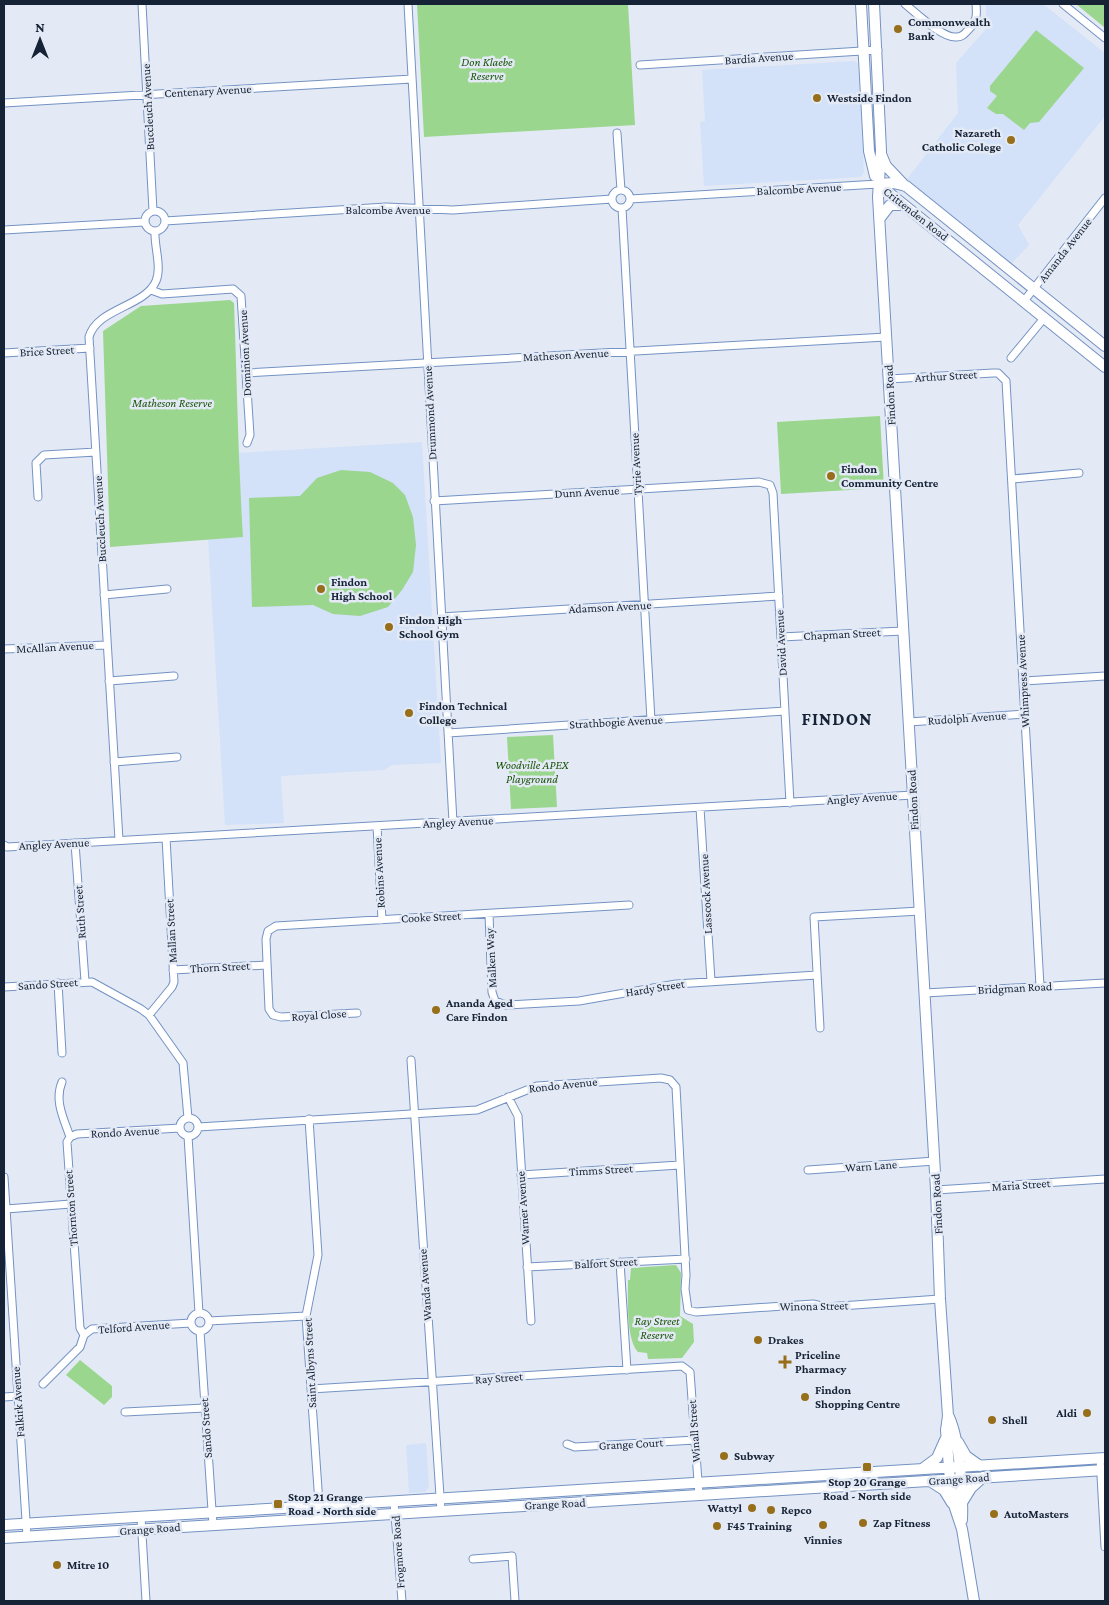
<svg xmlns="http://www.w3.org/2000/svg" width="1109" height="1605" viewBox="0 0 1109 1605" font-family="'Crimson Pro',serif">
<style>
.built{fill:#d3e1f9}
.green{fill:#9ad68d}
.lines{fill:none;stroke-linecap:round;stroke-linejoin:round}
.street-casing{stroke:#7492c3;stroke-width:9}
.secondary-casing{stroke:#7492c3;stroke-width:12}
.street{stroke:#fff;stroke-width:7}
.secondary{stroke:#fff;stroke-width:10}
.poi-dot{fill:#976e19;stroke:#e3eaf5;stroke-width:2}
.labels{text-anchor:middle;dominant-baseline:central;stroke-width:5;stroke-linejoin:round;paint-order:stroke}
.poi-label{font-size:12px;font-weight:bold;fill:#162235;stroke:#e3eaf5;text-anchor:start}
.street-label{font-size:12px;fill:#162235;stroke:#e3eaf5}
.park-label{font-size:12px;font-style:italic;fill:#195208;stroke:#e3eaf5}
.district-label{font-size:18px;font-weight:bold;letter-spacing:1px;fill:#162235;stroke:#e3eaf5}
</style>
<rect width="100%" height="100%" fill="#e3eaf5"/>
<!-- built -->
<path class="built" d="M986,4h57l62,49v63l-87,109 11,20 -19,20 -103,-86 51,-66 -2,-50 30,-34z
M854,61l4,3 6,108 -3,5 -157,9 -4,-64 5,-1 -3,-51z
M422,442l19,321 -49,2 -8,5 -103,6 3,47 -59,2 -17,-286 35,-2 -5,-84z
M426,1443l3,44 -4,5 -16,1 -3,-48z"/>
<!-- green -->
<path class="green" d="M417,4h211l7,121 -211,12z
M1076,4h29v22l-1,1z
M1036,30l48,38 -45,54 -9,1 -6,7 -21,-16h-7l-9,-6 10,-12 -7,-5v-5z
M230,300l4,3c3,78 4,156 9,234l-133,10 -7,-216 38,-25z
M880,416l4,72 -103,6 -4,-72z
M341,470l29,2 23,11 12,12 8,22 3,28 -3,27 -11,18 -14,17 -28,9 -27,-2 -20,-9 -61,2 -3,-109 51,-2 17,-18z
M553,735l4,72 -46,2 -4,-72z
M676,1265l5,8 -1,43 13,8 1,18 -12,16 -34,1 -1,-6 -9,-1c-12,-13 -10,-53 -10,-72h2l1,-12z
M80,1360l32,26v11l-8,8 -38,-30z"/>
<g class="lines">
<defs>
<path id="street" d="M142,4l11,207
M408,4l45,818
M905,4c11,9 38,35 52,33 6,0 8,-4 12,-8 8,-8 8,-14 7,-25
M1063,4l42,34
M640,65l238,-15
M4,103l408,-24
M617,133l4,57
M612 199a9 9 0 1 1 18 0a9 9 0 1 1-18 0Z
M630,199l248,-15
M622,208l29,512
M145 221a10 10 0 1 1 20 0a10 10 0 1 1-20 0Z
M165,221l221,-14 67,3 159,-11
M4,230l140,-8
M151,290l11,4 71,-5 8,7 9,139 -3,8
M1024,301l81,-103
M4,353l86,-5
M1011,358l34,-41
M246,373l640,-36
M889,379l104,-6h5l8,8 34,605
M1012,479l67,-6
M38,497l-2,-34 8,-8 52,-3
M434,501l325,-19 11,3 3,8 17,310
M104,595l63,-6
M441,617l338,-21
M781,637l122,-6
M4,649l103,-4
M109,681l65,-5
M1024,681l81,-5
M909,722l116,-8
M448,733l337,-22
M114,762l63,-5
M700,808l11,173
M377,826l5,94
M119,840l-30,-503c8,-29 56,-30 67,-56 6,-14 -2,-35 -1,-50
M75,843l10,138
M4,845l3,2 906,-52
M489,914l3,78 3,9 11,4 73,-4 97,-17 141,-9
M173,970l93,-5
M58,983l4,70
M4,987l88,-5 49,27 8,6 34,48 5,55
M925,993l180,-10
M357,1013l-76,4 -8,-2 -4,-6 -3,-70 2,-8 8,-5 353,-21
M149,1015l23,-28 2,-5 -8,-144
M820,1028l-6,-111 106,-6
M411,1060l30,451
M62,1082c-8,19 2,37 8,55l-3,5 13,186 4,7
M508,1097l10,19 13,205
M180 1127a9 9 0 1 1 18 0a9 9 0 1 1-18 0Z
M309,1119l9,136 -12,61 14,202
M198,1127l279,-17 60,-24 124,-8 9,2 6,7 10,188 -1,14 3,21 8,2 117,-8 13,3 114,-8
M188,1136l11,177
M70,1137l7,-3 103,-6
M808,1170l127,-9
M521,1175l159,-10
M4,1177l23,359
M936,1190l169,-11
M6,1209l65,-5
M620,1262l7,108
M527,1267l159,-8
M191 1322a9 9 0 1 1 18 0a9 9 0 1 1-18 0Z
M209,1321l97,-5
M200,1331l13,194
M43,1384l37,-37 4,-12 8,-6 99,-6
M311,1389l371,-23 8,6 9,123
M4,1397l14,-1
M125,1412l80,-4
M567,1444l8,3 120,-7
M1100,1458l5,89
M394,1502l8,99
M141,1517l5,84
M473,1559l39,-3 3,45"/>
<path id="secondary" d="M861,4l8,147 6,25
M874,4l7,147 -3,46 58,993 4,109 8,117 -2,14 4,50 4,25 8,24 12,72
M881,154l5,12 19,20
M878,184l227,183
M878,184l15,-1 13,3 199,160
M880,218l10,-13h13
M949,1417c11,24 14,76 13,103
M958,1442l8,14 14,10
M922,1469l15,-11 8,-18
M930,1481l14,9 8,13
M963,1501l8,-13 12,-11
M4,1525l1101,-67
M4,1538l1101,-68"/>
</defs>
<!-- street casing -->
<use href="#street" class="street-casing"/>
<!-- secondary casing -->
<use href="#secondary" class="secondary-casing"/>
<!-- street -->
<use href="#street" class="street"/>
<!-- secondary -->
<use href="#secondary" class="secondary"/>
</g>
<!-- markers -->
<g class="poi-dot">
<circle cx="898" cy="29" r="5"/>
<circle cx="817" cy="98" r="5"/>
<circle cx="1011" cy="140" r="5"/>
<circle cx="831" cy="476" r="5"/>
<circle cx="321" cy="589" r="5"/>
<circle cx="389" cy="627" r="5"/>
<circle cx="409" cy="713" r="5"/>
<circle cx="436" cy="1010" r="5"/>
<circle cx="758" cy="1340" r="5"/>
<path d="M782.5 1354.5h5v5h5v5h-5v5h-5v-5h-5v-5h5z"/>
<circle cx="805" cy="1397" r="5"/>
<circle cx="1087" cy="1413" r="5"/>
<circle cx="992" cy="1420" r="5"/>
<circle cx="724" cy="1456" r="5"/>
<rect x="862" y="1462" width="10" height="10" rx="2.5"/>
<rect x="273" y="1499" width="10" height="10" rx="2.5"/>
<circle cx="752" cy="1508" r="5"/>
<circle cx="771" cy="1510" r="5"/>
<circle cx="994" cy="1514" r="5"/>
<circle cx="863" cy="1523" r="5"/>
<circle cx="823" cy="1525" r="5"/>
<circle cx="717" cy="1526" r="5"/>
<circle cx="57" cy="1565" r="5"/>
</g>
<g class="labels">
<!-- poi labels -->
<g class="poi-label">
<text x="908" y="22">Commonwealth<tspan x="908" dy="14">Bank</tspan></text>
<text x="827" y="98">Westside Findon</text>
<text x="1001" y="133" text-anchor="end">Nazareth<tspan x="1001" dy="14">Catholic Colege</tspan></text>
<text x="841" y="469">Findon<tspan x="841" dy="14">Community Centre</tspan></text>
<text x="331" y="582">Findon<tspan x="331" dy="14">High School</tspan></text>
<text x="399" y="620">Findon High<tspan x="399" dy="14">School Gym</tspan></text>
<text x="419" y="706">Findon Technical<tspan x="419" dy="14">College</tspan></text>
<text x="446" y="1003">Ananda Aged<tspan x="446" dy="14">Care Findon</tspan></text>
<text x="768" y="1340">Drakes</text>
<text x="795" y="1355">Priceline<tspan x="795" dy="14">Pharmacy</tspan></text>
<text x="815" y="1390">Findon<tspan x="815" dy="14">Shopping Centre</tspan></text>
<text x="1077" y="1413" text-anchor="end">Aldi</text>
<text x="1002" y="1420">Shell</text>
<text x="734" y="1456">Subway</text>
<text x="867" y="1482" text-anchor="middle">Stop 20 Grange<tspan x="867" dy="14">Road - North side</tspan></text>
<text x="288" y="1497">Stop 21 Grange<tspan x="288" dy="14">Road - North side</tspan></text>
<text x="742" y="1508" text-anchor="end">Wattyl</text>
<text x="781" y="1510">Repco</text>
<text x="1004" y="1514">AutoMasters</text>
<text x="873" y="1523">Zap Fitness</text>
<text x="727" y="1526">F45 Training</text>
<text x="823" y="1540" text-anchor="middle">Vinnies</text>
<text x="67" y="1565">Mitre 10</text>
</g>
<!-- street labels -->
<g class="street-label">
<text transform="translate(759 58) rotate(-4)">Bardia Avenue</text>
<text transform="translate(208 91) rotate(-3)">Centenary Avenue</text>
<text transform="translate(148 107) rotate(-93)">Buccleuch Avenue</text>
<text transform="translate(799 189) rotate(-3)">Balcombe Avenue</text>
<text x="388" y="210">Balcombe Avenue</text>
<text transform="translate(916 214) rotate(38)">Crittenden Road</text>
<text transform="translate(1065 250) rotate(-52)">Amanda Avenue</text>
<text transform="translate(47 351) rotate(-3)">Brice Street</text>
<text transform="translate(245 353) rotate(-93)">Dominion Avenue</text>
<text transform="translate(566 355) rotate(-3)">Matheson Avenue</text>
<text transform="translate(946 376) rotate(-3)">Arthur Street</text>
<text transform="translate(890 395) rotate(-93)">Findon Road</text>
<text transform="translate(430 413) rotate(-93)">Drummond Avenue</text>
<text transform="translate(636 464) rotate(-93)">Tyrie Avenue</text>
<text transform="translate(587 492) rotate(-3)">Dunn Avenue</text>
<text transform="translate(100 519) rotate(-93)">Buccleuch Avenue</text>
<text transform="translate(610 607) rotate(-3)">Adamson Avenue</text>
<text transform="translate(842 634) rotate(-3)">Chapman Street</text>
<text transform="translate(781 643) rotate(-93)">David Avenue</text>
<text transform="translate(55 647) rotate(-3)">McAllan Avenue</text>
<text transform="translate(1023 681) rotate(-93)">Whimpress Avenue</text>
<text transform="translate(967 718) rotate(-4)">Rudolph Avenue</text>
<text transform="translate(616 722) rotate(-3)">Strathbogie Avenue</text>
<text transform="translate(862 798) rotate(-4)">Angley Avenue</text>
<text transform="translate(913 800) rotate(-93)">Findon Road</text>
<text transform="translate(458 822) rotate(-3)">Angley Avenue</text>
<text transform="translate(54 844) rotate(-3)">Angley Avenue</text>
<text transform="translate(379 873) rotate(-93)">Robins Avenue</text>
<text transform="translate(706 894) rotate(-93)">Lasscock Avenue</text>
<text transform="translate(80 912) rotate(-94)">Ruth Street</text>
<text transform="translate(431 917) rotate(-3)">Cooke Street</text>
<text transform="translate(171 931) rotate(-93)">Mallan Street</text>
<text transform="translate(491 958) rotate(-93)">Malken Way</text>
<text transform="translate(220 967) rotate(-3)">Thorn Street</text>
<text transform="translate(48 984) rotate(-4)">Sando Street</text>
<text transform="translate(655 988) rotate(-9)">Hardy Street</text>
<text transform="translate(1015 988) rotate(-3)">Bridgman Road</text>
<text transform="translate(319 1015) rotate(-4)">Royal Close</text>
<text transform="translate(563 1085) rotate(-6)">Rondo Avenue</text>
<text transform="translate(125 1132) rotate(-3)">Rondo Avenue</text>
<text transform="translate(871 1166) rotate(-4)">Warn Lane</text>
<text transform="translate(601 1170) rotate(-3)">Timms Street</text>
<text transform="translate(1021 1185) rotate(-4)">Maria Street</text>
<text transform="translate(937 1204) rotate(-93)">Findon Road</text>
<text transform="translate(71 1208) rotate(-94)">Thornton Street</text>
<text transform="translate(523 1208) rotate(-94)">Warner Avenue</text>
<text transform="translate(606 1263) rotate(-3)">Balfort Street</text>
<text transform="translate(425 1285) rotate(-94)">Wanda Avenue</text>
<text transform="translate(814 1306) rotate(-1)">Winona Street</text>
<text transform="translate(134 1327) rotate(-4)">Telford Avenue</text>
<text transform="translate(310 1363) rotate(-93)">Saint Albyns Street</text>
<text transform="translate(499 1378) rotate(-4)">Ray Street</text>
<text transform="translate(18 1402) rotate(-94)">Falkirk Avenue</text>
<text transform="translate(206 1428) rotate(-94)">Sando Street</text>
<text transform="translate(694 1431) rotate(-94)">Winall Street</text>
<text transform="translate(631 1444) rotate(-3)">Grange Court</text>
<text transform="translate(959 1479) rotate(-4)">Grange Road</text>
<text transform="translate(555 1504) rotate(-3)">Grange Road</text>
<text transform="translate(150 1529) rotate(-4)">Grange Road</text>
<text transform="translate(398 1552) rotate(-94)">Frogmore Road</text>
</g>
<!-- park labels -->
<g class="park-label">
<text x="487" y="62">Don Klaebe<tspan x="487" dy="14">Reserve</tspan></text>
<text x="172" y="403">Matheson Reserve</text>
<text x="532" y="765">Woodville APEX<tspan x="532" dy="14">Playground</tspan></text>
<text x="657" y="1321">Ray Street<tspan x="657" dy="14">Reserve</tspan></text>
</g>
<!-- district labels -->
<g class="district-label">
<text x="837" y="719">FINDON</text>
</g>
</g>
<!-- border -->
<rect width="1109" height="1605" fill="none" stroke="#162235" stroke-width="10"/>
<!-- north arrow -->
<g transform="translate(40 40)" stroke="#e3eaf5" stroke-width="4" paint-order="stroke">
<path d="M0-4L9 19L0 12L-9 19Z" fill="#162235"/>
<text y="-8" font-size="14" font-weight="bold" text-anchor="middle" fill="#162235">N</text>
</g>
</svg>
